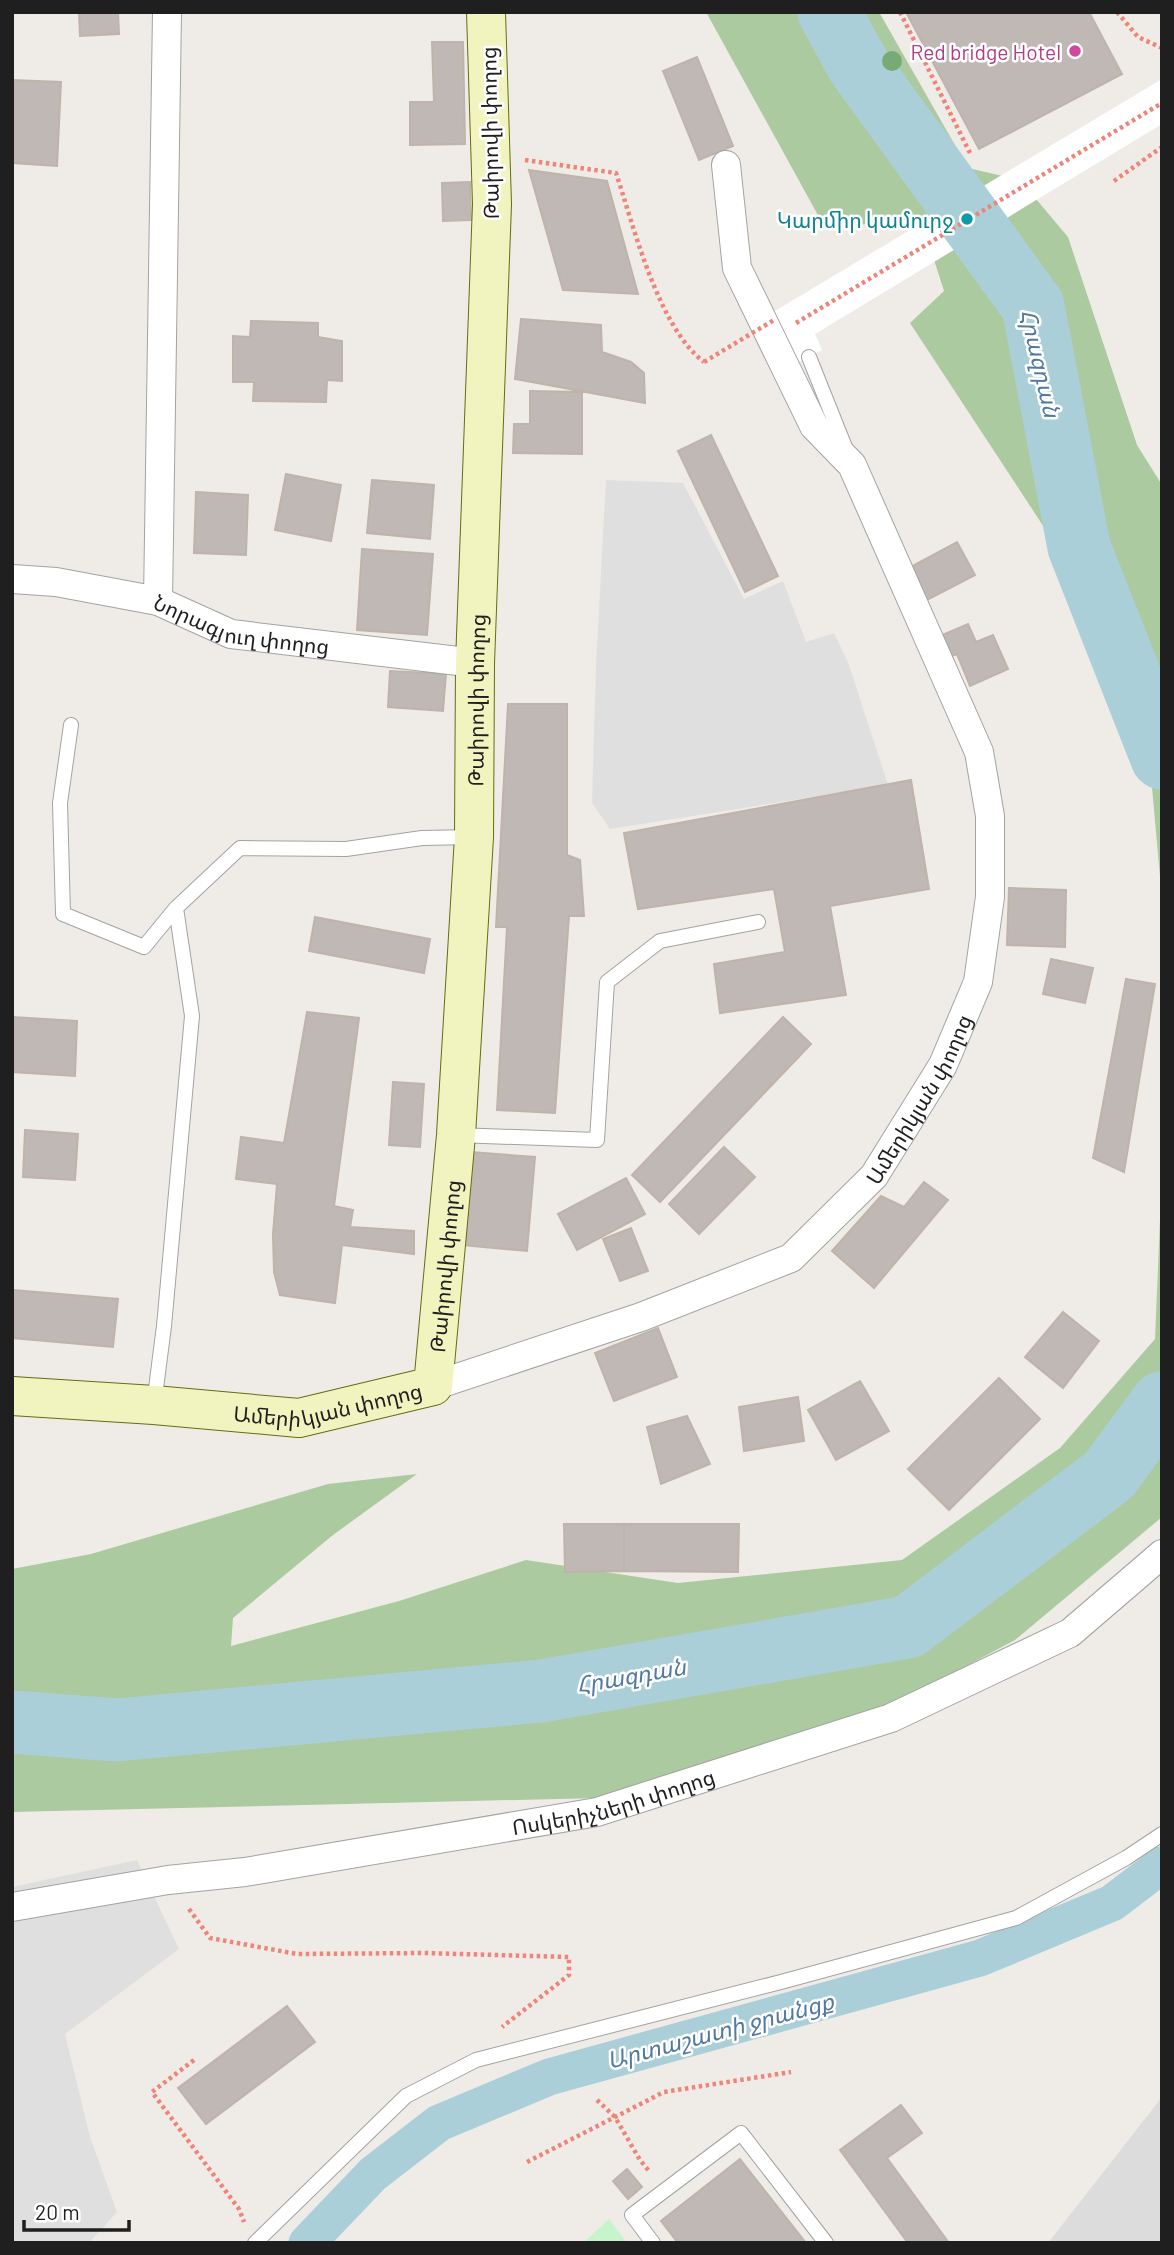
<svg xmlns="http://www.w3.org/2000/svg" width="1174" height="2255" viewBox="0 0 1174 2255" font-family="Barlow,'Noto Sans Armenian',sans-serif">
<style>
.residential{fill:#dddcdd}
.forest{fill:#acca9f}
.park{fill:#c8f4cc}
.parking{fill:#dfdfdf}
.pier{fill:#fff}
.lines{fill:none;stroke-linecap:round;stroke-linejoin:round}
.canal{stroke:#abcfd8;stroke-width:37}
.river{stroke:#abcfd8;stroke-width:63}
.building{fill:#bfb8b4;stroke:#bfb3aa;stroke-width:2}
.lane-casing{stroke:#a3a3a3;stroke-width:16}
.street-casing{stroke:#a3a3a3;stroke-width:30}
.secondary-casing{stroke:#646d10;stroke-width:40}
.path{stroke:#ed857a;stroke-width:4.5;stroke-dasharray:3.5 3.5;stroke-linecap:butt}
.lane{stroke:#fff;stroke-width:14}
.street{stroke:#fff;stroke-width:28}
.secondary{stroke:#f2f4c0;stroke-width:38}
.path-bridge{stroke:#ed857a;stroke-width:4.5;stroke-dasharray:3.5 3.5;stroke-linecap:butt}
.tree{fill:#78aa78}
.hotel-dot{fill:#d1479c;stroke:#fff;stroke-width:2.5}
.culture-dot{fill:#0f9aa8;stroke:#fff;stroke-width:2.5}
.labels{text-anchor:middle;dominant-baseline:central;stroke-width:5;stroke-linejoin:round;paint-order:stroke}
.hotel-label{font-size:21px;fill:#b23c85;stroke:#fff;text-anchor:end}
.street-label{font-size:21px;fill:#1f1f1f;stroke:#fff}
.culture-label{font-size:21px;fill:#0d838f;stroke:#fff;text-anchor:end}
.water-label{font-size:23px;font-style:italic;fill:#52799f;stroke:#fff}
</style>
<rect width="100%" height="100%" fill="#efece7"/>
<!-- residential -->
<path class="residential" d="M1162,2097v146h-114z"/>
<!-- forest -->
<path class="forest" d="M706,12h173l89,156 52,12 48,57 69,208 25,40v414l-12,-134 -93,-218 -147,-224 34,-32 -23,-72 -66,6 -36,-8z
M1162,1172v345l-147,123 -124,66 -292,92 -587,14v-243l79,-15 237,-70 89,-10 -84,61 -100,83 -2,28 168,-45 127,-41 152,23 224,-23 158,-112 95,-109z"/>
<!-- park -->
<path class="park" d="M609,2219l18,24h-44z"/>
<!-- parking -->
<path class="parking" d="M606,480l77,3 61,116 39,-18 23,61 28,-9 14,29 40,123 -278,44 -18,-26 4,-138z
M137,1860l42,89 -114,85 25,103 27,75 -28,31h-77v-356z"/>
<!-- pier -->
<path class="pier" d="M1162,79v45l-347,210 7,16 -27,14 -25,-50z"/>
<g class="lines">
<!-- canal -->
<path class="canal" d="M307,2243l66,-69 66,-51 110,-46 431,-119 132,-55 50,-38"/>
<!-- river -->
<path class="river" d="M829,12l29,53 175,241 46,241 83,211
M12,1722l105,8 424,-39 367,-64 201,-152 53,-72"/>
</g>
<!-- building -->
<path class="building" d="M79,12h39l1,22 -39,2z
M906,12h183l33,62 -143,75z
M432,42h31l2,102 -55,1v-43h24z
M697,57l36,89 -34,14 -36,-89z
M12,80l49,2 -4,84 -45,-3z
M529,170l78,11 31,113 -75,-4z
M470,182l1,38 -28,1 -1,-38z
M521,319l80,6 1,27 29,10 13,11 1,30 -130,-24z
M251,321l67,2v14l24,4v40l-15,-1 -1,22 -73,-1 1,-19h-21v-46l17,1z
M530,391l52,1v62l-69,-1 1,-29h16z
M711,435l67,141 -33,16 -67,-141z
M286,474l55,11 -10,56 -56,-11z
M372,480l62,5 -4,54 -63,-6z
M196,492l52,3 -2,60 -52,-2z
M957,542l18,33 -48,25 -18,-32z
M362,549l71,5 -6,81 -70,-5z
M968,624l8,18 17,-7 15,34 -38,17 -13,-32 -8,3 -9,-21z
M390,671l56,3 -3,37 -55,-4z
M508,704h59v151l13,5 4,56h-15l-14,197 -58,-3 10,-183h-11z
M911,780l18,109 -99,17 16,89 -126,18 -6,-49 71,-12 -11,-63 -136,20 -14,-76z
M1009,888l57,2 -1,57 -58,-2z
M315,917l115,22 -6,34 -115,-22z
M1051,959l42,9 -8,35 -42,-9z
M1126,979l29,5 -31,188 -31,-14z
M307,1012l52,6 -25,188 19,4 -3,17 64,4v23l-72,-9 -7,58 -55,-8 -6,-23 -1,-38 4,-50 -41,-5 5,-42 43,6z
M12,1017l65,4 -2,55 -63,-4z
M783,1017l28,27 -151,158 -28,-27z
M393,1082l31,2 -4,63 -31,-2z
M25,1130l53,4 -3,46 -52,-3z
M724,1147l31,30 -56,57 -30,-30z
M471,1152l64,5 -8,94 -64,-6z
M626,1178l19,36 -68,36 -19,-36z
M924,1182l24,18 -74,88 -42,-37 49,-55 23,11z
M631,1228l17,43 -28,10 -17,-42z
M13,1290l105,9 -5,48 -101,-9z
M1063,1312l36,29 -36,47 -38,-31z
M658,1328l19,49 -63,24 -19,-48z
M999,1378l41,41 -91,91 -41,-41z
M860,1381l29,50 -53,29 -28,-50z
M798,1397l6,44 -60,10 -5,-44z
M687,1416l23,48 -49,20 -14,-57z
M564,1524h60v47l-59,1z
M624,1524h115l-1,48 -114,-1z
M287,2006l28,36 -109,82 -28,-36z
M901,2105l21,28 -35,25 62,85h-41l-68,-93z
M740,2159l66,84h-128l-17,-22z
M627,2169l15,18 -14,12 -15,-18z"/>
<g class="lines">
<defs>
<path id="lane" d="M809,357l36,90
M71,725l-11,78 3,111 81,33 32,-39
M457,1135l140,5 10,-158 53,-41 98,-19
M154,1404l10,-78 28,-310 -16,-108 64,-60 106,1 76,-11 51,-1
M255,2243l151,-147 70,-36 305,-78 235,-64 110,-60 36,-24
M653,2243l-21,-28 109,-82 85,110"/>
<g id="street">
<path id="s1" d="M12,579l44,3 102,19 73,33 244,29"/>
<path d="M158,601l9,-589"/>
<path id="s2" d="M433,1386l208,-69 150,-59 83,-82 69,-111 35,-83 12,-85v-81l-11,-64 -127,-287 -38,-39 -77,-158 -11,-103"/>
<path id="s3" d="M12,1907l156,-27 77,-8 352,-60 294,-94 179,-85 92,-79"/>
</g>
<g id="secondary">
<path id="s4" d="M12,1396l142,9 145,13 134,-32 23,-251 18,-298 1,-174 17,-459 -6,-192"/>
</g>
</defs>
<!-- lane casing -->
<use href="#lane" class="lane-casing"/>
<!-- street casing -->
<use href="#street" class="street-casing"/>
<!-- secondary casing -->
<use href="#secondary" class="secondary-casing"/>
<!-- path -->
<path class="path" d="M900,12l71,143
M1117,12l21,25 24,11
M525,160l91,13c18,54 42,154 88,189
M1114,181l48,-34
M796,323l366,-220
M189,1909l21,29 87,16 127,-1 145,4v18l-67,52
M194,2060l-42,32 87,117 5,13
M597,2100l18,17 25,43 9,11
M527,2162l137,-70 127,-20"/>
<!-- lane -->
<use href="#lane" class="lane"/>
<!-- street -->
<use href="#street" class="street"/>
<!-- secondary -->
<use href="#secondary" class="secondary"/>
<!-- path-bridge -->
<path class="path-bridge" d="M704,362l70,-42"/>
</g>
<!-- trees -->
<circle class="tree" cx="892" cy="61" r="10"/>
<!-- markers -->
<circle class="hotel-dot" cx="1075" cy="51" r="7"/>
<circle class="culture-dot" cx="967" cy="219" r="7"/>
<g class="labels">
<!-- hotel labels -->
<g class="hotel-label">
<text x="1061" y="51">Red bridge Hotel</text>
</g>
<!-- street labels -->
<g class="street-label">
<text transform="translate(489 133) rotate(-91)">Թաիրովի փողոց</text>
<text stroke="none"><textPath href="#s1" startOffset="236">Նորագյուղ փողոց</textPath></text>
<text stroke="none"><textPath href="#s4" startOffset="1113">Թաիրովի փողոց</textPath></text>
<text stroke="none"><textPath href="#s2" startOffset="586">Ամերիկյան փողոց</textPath></text>
<text stroke="none"><textPath href="#s4" startOffset="546">Թաիրովի փողոց</textPath></text>
<text stroke="none"><textPath href="#s4" startOffset="318">Ամերիկյան փողոց</textPath></text>
<text stroke="none"><textPath href="#s3" startOffset="611">Ոսկերիչների փողոց</textPath></text>
</g>
<!-- culture labels -->
<g class="culture-label">
<text x="953" y="219">Կարմիր կամուրջ</text>
</g>
<!-- water labels -->
<g class="water-label">
<text transform="translate(1041 363) rotate(77)">Հրազդան</text>
<text transform="translate(631 1675) rotate(-10)">Հրազդան</text>
<text transform="translate(720 2030) rotate(-15)">Արտաշատի ջրանցք</text>
</g>
</g>
<!-- border -->
<rect width="1174" height="2255" fill="none" stroke="#1f1f1f" stroke-width="28"/>
<!-- scale -->
<path d="M24 2220v10h105v-10" fill="none" stroke="#1f1f1f" stroke-width="3.5"/>
<text x="35" y="2220" font-size="21" fill="#1f1f1f" stroke="#ffffff" stroke-width="5" paint-order="stroke">20 m</text>
</svg>
